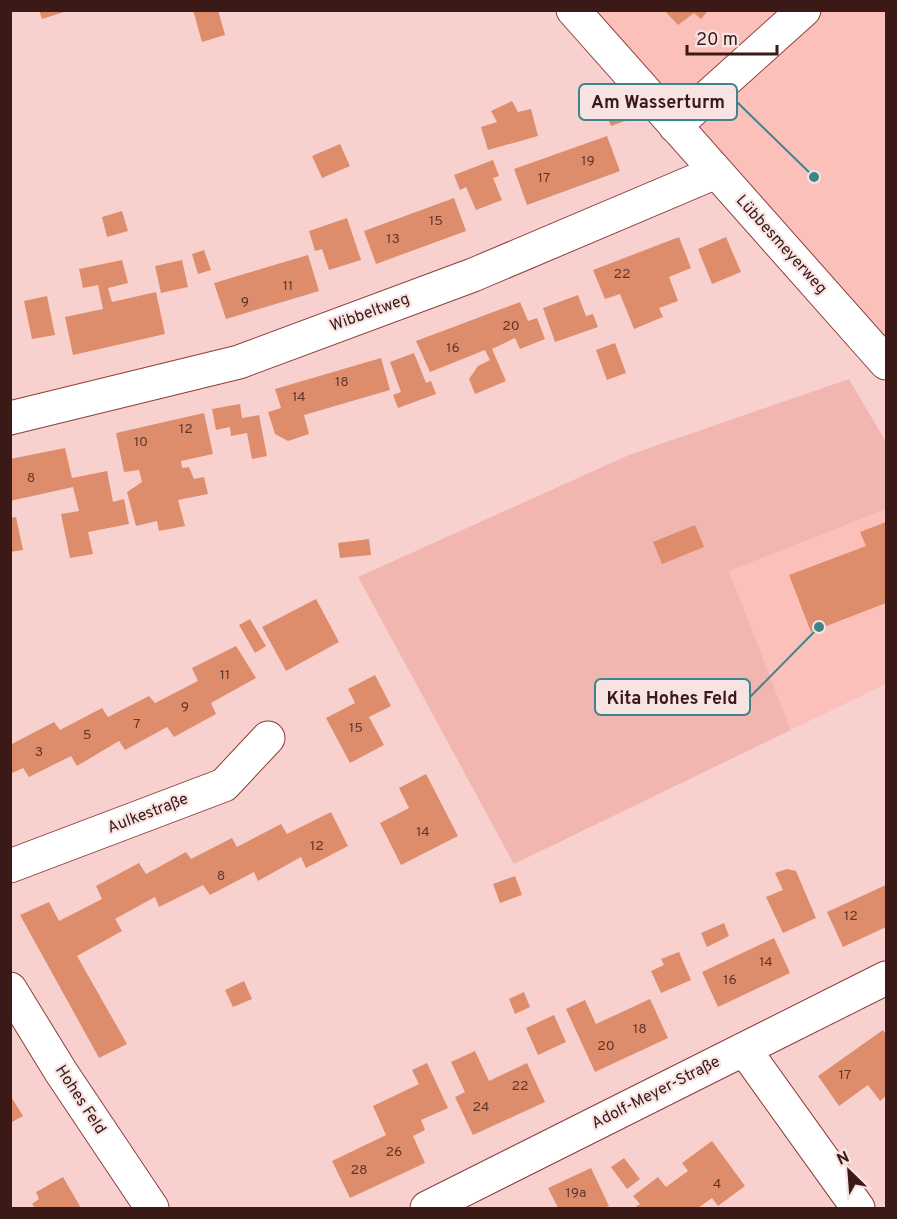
<svg xmlns="http://www.w3.org/2000/svg" width="897" height="1219" viewBox="0 0 897 1219" font-family="Overpass,sans-serif">
<style>
.built{fill:#fcc0bb}
.green{fill:#f2b6b1}
.building{fill:#dd8d6c}
.lines{fill:none;stroke-linecap:round;stroke-linejoin:round}
.street-casing{stroke:#8d3e3c;stroke-width:35}
.street{stroke:#fff;stroke-width:33}
.labels{text-anchor:middle;dominant-baseline:central;stroke-width:4.5;stroke-linejoin:round;paint-order:stroke}
.number-label{font-size:14px;fill:#63362c}
.street-label{font-size:16px;fill:#3a1917;stroke:#f7e4e2}
.leader{fill:none;stroke:#3d858b;stroke-width:2}
.callout-dot{fill:#3d858b;stroke:#f7e4e2;stroke-width:2}
.callout{fill:#f7e4e2;stroke:#3d858b;stroke-width:2}
.callout-label{font-size:18px;text-anchor:middle;font-weight:bold;fill:#3a1917}
</style>
<rect width="100%" height="100%" fill="#f8d1ce"/>
<!-- built -->
<path class="built" d="M596,11h290v332z
M886,509v175l-95,46 -62,-159z"/>
<!-- green -->
<path class="green" d="M849,379l37,63v67l-157,62 62,159 -277,134 -156,-287 271,-122z"/>
<!-- building -->
<path class="building" d="M39,10h28v1l-25,8z
M193,10h25l7,25 -23,7z
M664,10h45l-8,9 -7,-6 -16,12z
M617,100l8,21 -14,5 -8,-20z
M512,101l6,11 13,-3 7,27 -50,14 -7,-23 16,-5 -6,-11z
M607,136l13,35 -93,34 -13,-36z
M340,144l10,22 -28,12 -10,-22z
M493,160l6,16 -6,2 9,22 -26,10 -10,-23 -6,3 -6,-15z
M454,198l12,33 -90,33 -12,-33z
M122,211l6,20 -21,6 -5,-20z
M347,218l14,42 -32,10 -7,-21 -7,2 -6,-20z
M679,237l12,31 -22,9 9,24 -19,7 4,9 -29,12 -14,-35 -15,5 -12,-29z
M726,237l15,35 -29,12 -14,-35z
M204,250l7,20 -13,4 -6,-20z
M308,255l11,36 -93,28 -12,-36z
M122,260l6,23 -20,5 4,14 44,-10 9,42 -92,21 -8,-38 38,-8 -5,-24 -15,3 -4,-19z
M182,260l6,27 -27,6 -6,-27z
M578,295l8,21 7,-2 5,13 -43,15 -12,-34z
M47,296l8,39 -23,4 -8,-38z
M520,302l8,19 9,-3 8,21 -25,10 -5,-11 -23,11 14,32 -31,13 -6,-15 9,-13 12,-6 -5,-10 -55,22 -14,-31z
M615,343l11,30 -19,7 -11,-30z
M414,353l12,30 5,-2 5,13 -38,14 -5,-13 8,-3 -11,-30z
M381,358l9,32 -86,25 5,19 -21,7 -13,-7 -7,-22 13,-4 -6,-19z
M240,404l2,14 17,-3 8,41 -15,3 -5,-26 -16,3 -1,-9 -14,3 -4,-21z
M204,413l9,41 -32,7 1,7 7,-1 5,12 10,-2 4,17 -30,6 7,26 -26,5 -2,-10 -21,5 -9,-34 15,-10 -3,-12 -15,2 -8,-39z
M65,448l7,30 35,-7 6,31 11,-3 5,25 -41,8 5,22 -23,4 -9,-44 18,-3 -6,-24 -63,14v-42z
M16,517l7,33 -13,2v-34z
M886,522v81l-75,29 -22,-57 77,-29 -6,-14z
M695,525l9,22 -42,17 -9,-22z
M369,539l2,16 -31,3 -2,-15z
M316,599l23,43 -53,29 -24,-44z
M250,619l16,27 -11,7 -16,-28z
M236,646l20,32 -45,25 5,11 -42,23 -7,-10 -42,23 -6,-9 -42,25 -6,-10 -42,21 -6,-9 -13,6v-29l44,-23 6,8 42,-22 6,9 41,-21 6,7 43,-22 -6,-13z
M375,675l16,31 -22,11 15,28 -34,18 -24,-45 29,-15 -7,-14z
M426,774l32,62 -57,29 -21,-42 29,-15 -10,-20z
M331,812l17,34 -42,22 -5,-11 -43,24 -4,-9 -44,23 -7,-10 -44,22 -4,-10 -40,22 7,12 -45,25 50,88 -28,14 -79,-143 29,-13 10,19 43,-22 -6,-13 43,-23 7,11 40,-22 5,7 41,-21 5,9 44,-23 6,10z
M787,869l9,2 20,47 -33,15 -17,-36 17,-7 -8,-17z
M515,876l7,19 -22,8 -7,-19z
M886,885v42l-43,20 -16,-35z
M724,923l5,13 -22,11 -6,-14z
M774,938l16,35 -72,34 -16,-35z
M679,952l12,28 -30,13 -10,-22 13,-6 -3,-6z
M244,981l8,18 -19,8 -8,-17z
M524,992l6,15 -15,7 -6,-15z
M650,999l18,39 -73,34 -29,-63 19,-9 11,24z
M554,1015l12,27 -28,13 -12,-27z
M883,1030l3,5v61l-6,5 -12,-16 -29,21 -21,-30z
M475,1051l14,30 38,-18 18,39 -72,33 -18,-38 10,-5 -14,-30z
M427,1063l21,45 -27,12 4,10 -12,6 12,27 -75,35 -18,-37 54,-26 -13,-29 46,-22 -7,-14z
M10,1095l13,21 -13,7z
M712,1141l33,45 -27,20 -6,-8 -14,10h-64l6,-4 -7,-8 25,-19 8,10 22,-16 -6,-8z
M624,1158l16,21 -13,10 -16,-22z
M591,1168l18,38 -6,2h-45l-10,-20z
M63,1177l18,31h-46l-3,-4 7,-5 -3,-7z"/>
<g class="lines">
<defs>
<path id="street" d="M573,10l313,353
M675,126l129,-116
M10,418l229,-56 234,-87 243,-103
M10,866l214,-81 44,-47
M10,989l51,83 91,136
M744,1049l114,159
M427,1208l459,-230"/>
</defs>
<!-- street casing -->
<use href="#street" class="street-casing"/>
<!-- street -->
<use href="#street" class="street"/>
</g>
<g class="labels">
<!-- number labels -->
<g class="number-label">
<text x="588" y="161">19</text>
<text x="544" y="178">17</text>
<text x="436" y="221">15</text>
<text x="393" y="239">13</text>
<text x="622" y="274">22</text>
<text x="288" y="286">11</text>
<text x="245" y="302">9</text>
<text x="511" y="326">20</text>
<text x="453" y="348">16</text>
<text x="342" y="382">18</text>
<text x="299" y="397">14</text>
<text x="186" y="429">12</text>
<text x="141" y="442">10</text>
<text x="31" y="478">8</text>
<text x="225" y="675">11</text>
<text x="185" y="707">9</text>
<text x="137" y="724">7</text>
<text x="356" y="728">15</text>
<text x="87" y="735">5</text>
<text x="39" y="752">3</text>
<text x="423" y="832">14</text>
<text x="317" y="846">12</text>
<text x="221" y="876">8</text>
<text x="851" y="916">12</text>
<text x="766" y="962">14</text>
<text x="730" y="980">16</text>
<text x="640" y="1029">18</text>
<text x="606" y="1046">20</text>
<text x="845" y="1075">17</text>
<text x="520" y="1086">22</text>
<text x="481" y="1107">24</text>
<text x="394" y="1152">26</text>
<text x="359" y="1170">28</text>
<text x="717" y="1184">4</text>
<text x="576" y="1193">19a</text>
</g>
<!-- street labels -->
<g class="street-label">
<text transform="translate(781 245) rotate(48)">Lübbesmeyerweg</text>
<text transform="translate(370 313) rotate(-20)">Wibbeltweg</text>
<text transform="translate(148 814) rotate(-21)">Aulkestraße</text>
<text transform="translate(656 1093) rotate(-27)">Adolf-Meyer-Straße</text>
<text transform="translate(80 1100) rotate(57)">Hohes Feld</text>
</g>
</g>
<!-- callouts -->
<path class="leader" d="M814 177L737 102M819 627L750 697"/>
<g class="callout-dot">
<circle cx="814" cy="177" r="6"/>
<circle cx="819" cy="627" r="6"/>
</g>
<g class="callout">
<rect x="579" y="84" width="158" height="36" rx="6"/>
<rect x="595" y="679" width="155" height="36" rx="6"/>
</g>
<g class="callout-label">
<text x="658" y="108">Am Wasserturm</text>
<text x="672" y="704">Kita Hohes Feld</text>
</g>
<!-- border -->
<rect width="897" height="1219" fill="none" stroke="#3a1917" stroke-width="24"/>
<!-- north arrow -->
<g transform="translate(849 1171) rotate(335)" stroke="#f7e4e2" stroke-width="4.5" paint-order="stroke">
<path d="M0-4.5L10 22L0 15L-10 22Z" fill="#3a1917"/>
<text y="-9" font-size="16" font-weight="bold" text-anchor="middle" fill="#3a1917">N</text>
</g>
<!-- scale -->
<path d="M687 45v9h90v-9" fill="none" stroke="#3a1917" stroke-width="3"/>
<text x="696" y="45" font-size="18" fill="#3a1917" stroke="#f7e4e2" stroke-width="4.5" paint-order="stroke">20 m</text>
</svg>
